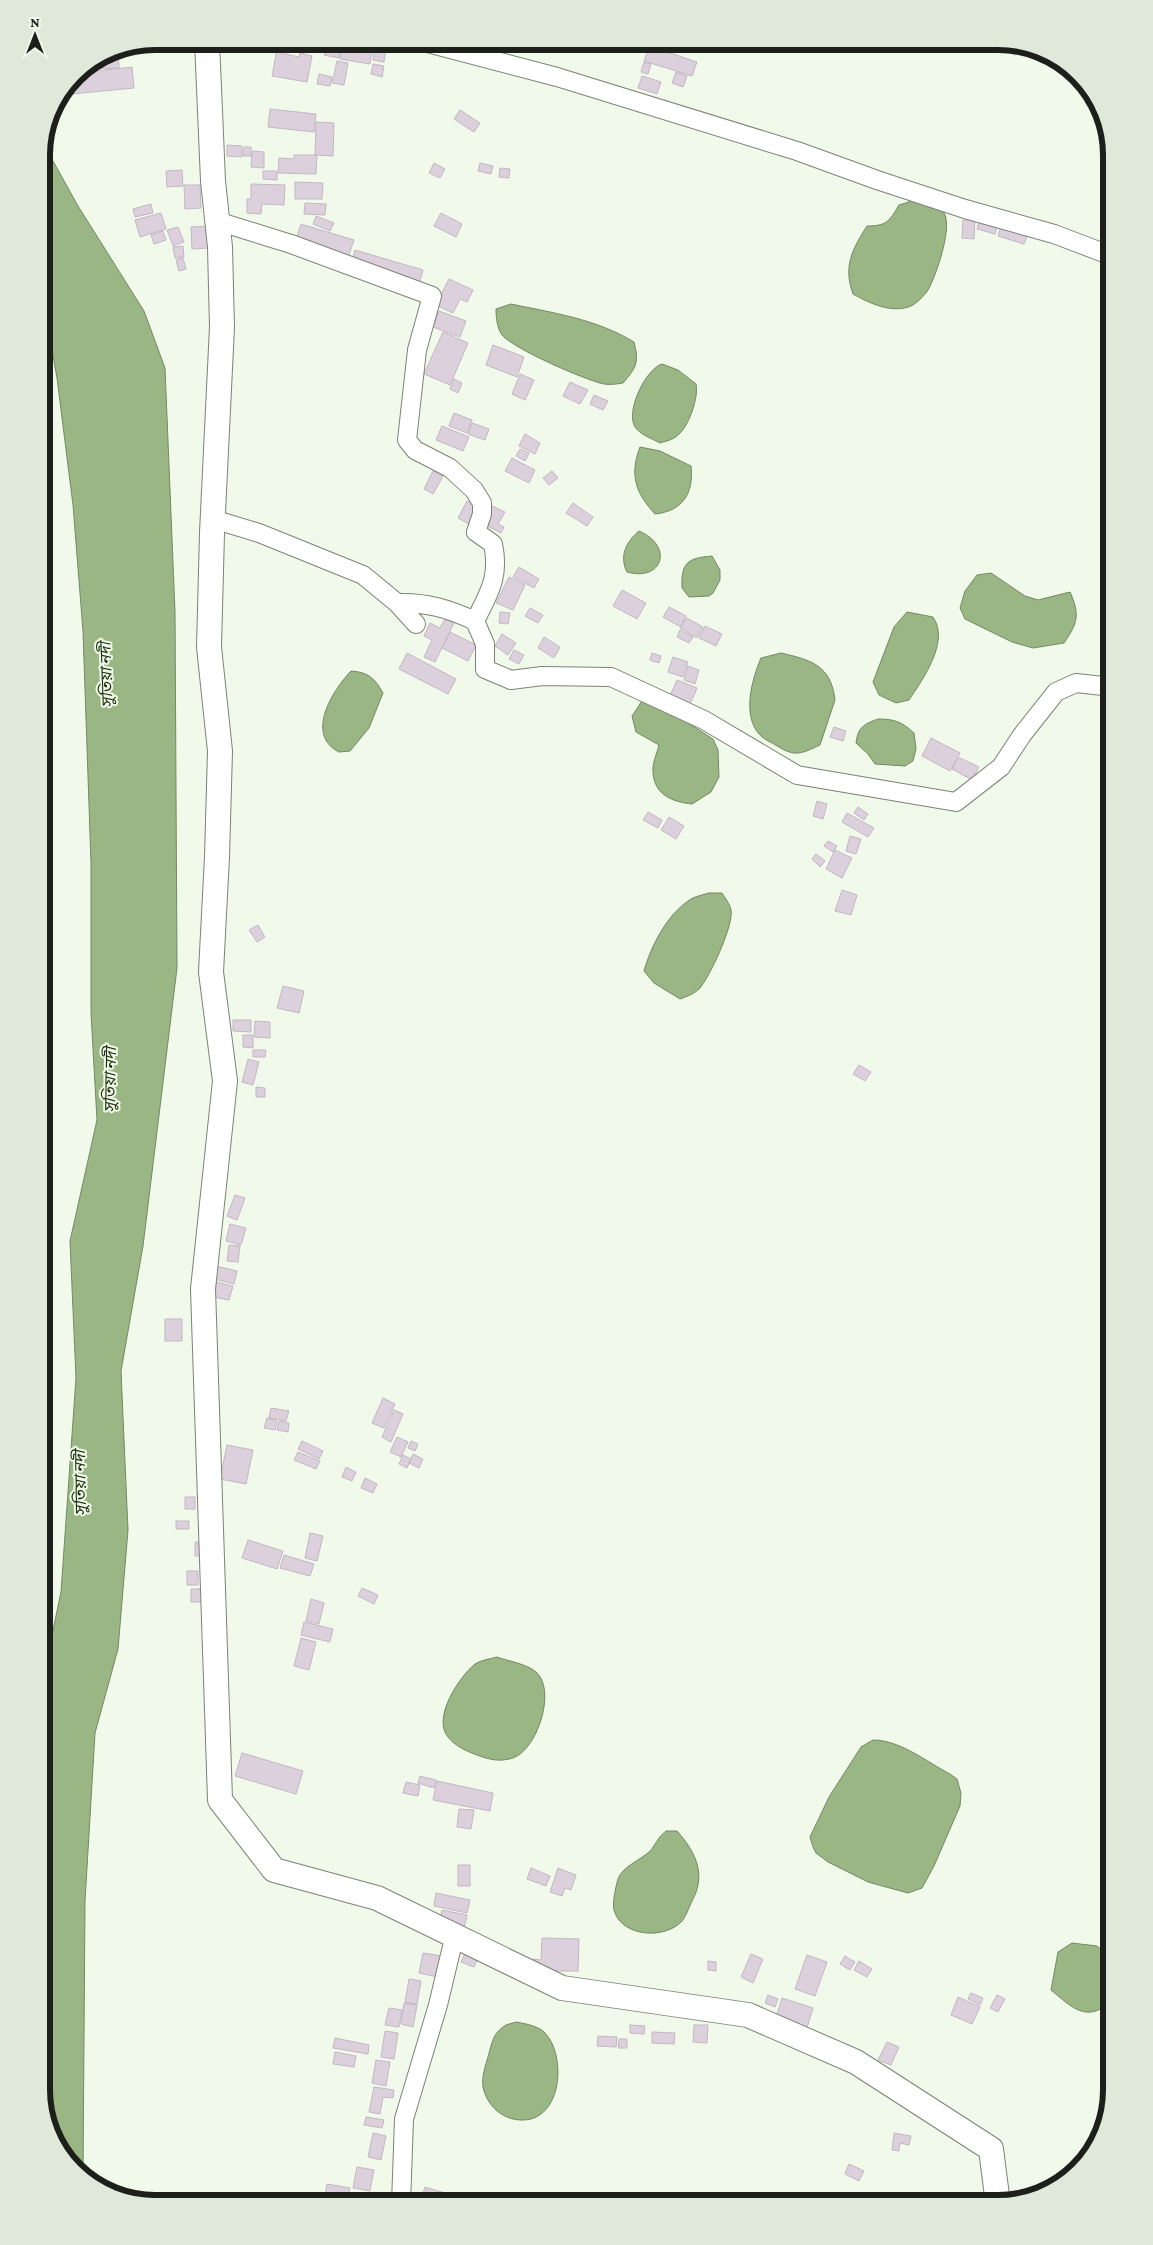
<svg xmlns="http://www.w3.org/2000/svg" width="1153" height="2245" viewBox="0 0 1153 2245" font-family="'Crimson Pro','Noto Sans Bengali',serif">
<style>
.water{fill:#99b684;stroke:#748964}
.building{fill:#dcd0dd;stroke:#c2b7c3}
.lines{fill:none;stroke-linecap:round;stroke-linejoin:round}
.street-casing{stroke:#7b8376;stroke-width:20}
.secondary-casing{stroke:#7b8376;stroke-width:26}
.street{stroke:#fff;stroke-width:18}
.secondary{stroke:#fff;stroke-width:24}
.labels{text-anchor:middle;dominant-baseline:central;stroke-width:4;stroke-linejoin:round;paint-order:stroke}
.water-label{font-size:16px;font-style:italic;fill:#1d300c;stroke:#f0f9ea}
.rim{fill:none;stroke:#1c1f1a;stroke-width:6}
</style>
<rect width="100%" height="100%" fill="#f0f9ea"/>
<!-- water -->
<path class="water" d="M43,143l35,63 66,105 21,57 10,244 2,356 -34,278 -22,125 7,159 -10,119 -23,84 -10,168 -2,275 -33,-43 -9,-43v-402l20,-96 15,-214 -6,-137 27,-121 -6,-107v-150l-8,-232 -10,-126 -16,-127 -11,-62 -5,-14z
M912,201c9,3 26,4 32,12 9,14 -8,63 -16,77 -3,5 -12,14 -17,16 -19,8 -42,-3 -58,-12 -10,-28 -1,-44 14,-68 19,0 22,-4 32,-21z
M511,304c43,9 85,15 123,38 5,20 3,25 -11,41 -6,1 -13,2 -19,1 -19,-4 -90,-35 -102,-49 -5,-7 -6,-18 -6,-26z
M662,364l16,6 18,14c3,13 -7,42 -18,51 -5,5 -12,6 -18,8 -9,-5 -22,-9 -26,-18 -7,-17 12,-56 28,-61z
M640,447l20,4 31,15c3,27 -8,45 -36,48 -19,-21 -26,-38 -15,-67z
M639,531c35,15 24,51 -12,41 -8,-16 -1,-30 12,-41z
M712,556l8,14v10l-7,13 -4,3 -20,1 -7,-9c-1,-25 5,-30 30,-32z
M991,573l34,23 13,4 32,-8c10,22 8,31 -6,51l-31,5 -21,-6 -47,-23 -5,-11 5,-17 12,-16z
M907,612l26,5c17,24 -10,62 -24,83l-13,3 -17,-8 -6,-13 21,-55z
M781,653c30,7 50,12 54,47l-15,45c-21,10 -26,12 -46,-1 -4,-2 -10,-5 -13,-8 -20,-19 -9,-57 0,-78z
M351,671c18,1 24,8 32,22l-14,35 -19,23 -11,1c-34,-17 -7,-61 12,-81z
M642,701l43,20 28,18 5,11 1,27 -8,15 -19,12c-19,-2 -38,-9 -39,-32 -1,-8 4,-19 6,-27l-23,-13 -4,-16z
M878,719c17,0 24,3 36,14l2,16 -3,12 -8,5 -30,-2 -7,-10 -12,-11c2,-16 8,-19 22,-24z
M709,893h13c3,5 8,11 9,17 3,15 -21,66 -31,78 -6,6 -12,8 -20,11l-26,-16 -10,-12c7,-25 23,-57 47,-72 5,-3 12,-4 18,-6z
M497,1657c11,4 30,7 39,15 21,18 1,78 -23,86 -13,4 -23,2 -36,-3 -11,-4 -22,-9 -29,-18 -16,-19 11,-60 27,-73 6,-4 15,-5 22,-7z
M873,1740c27,0 54,22 77,34l7,5 4,14 -1,13 -26,60 -12,22 -14,5 -40,-11 -40,-20 -12,-9 -3,-6 -3,-10 19,-40 32,-50z
M666,1831h11c17,19 29,41 17,66 -4,7 -7,18 -12,24 -17,19 -61,16 -68,-11 -2,-7 2,-24 4,-31 4,-12 22,-19 31,-27 7,-7 8,-14 17,-21z
M1072,1943l25,3 15,13v42c-26,23 -40,6 -61,-11l7,-38z
M517,2022c9,2 22,4 28,11 20,21 18,77 -14,86 -21,5 -41,-8 -47,-28 -4,-12 2,-26 5,-38 3,-10 4,-19 14,-26 3,-3 10,-4 14,-5z"/>
<!-- building -->
<path class="building" d="M268,41h16v1h-7v7h-9z
M327,41h15l-3,17 -15,-3z
M344,41l29,5 -3,18 -30,-5z
M376,41l11,2 -3,19 -11,-2z
M1009,43l23,8 -3,6 -22,-9z
M278,44l9,2 -2,8 14,3 1,-4 12,3 -5,26 -35,-6z
M138,45v8l-14,-1v-5z
M649,46l48,16 -5,14 -48,-15z
M108,52h10l1,16 -37,1z
M337,61l11,2 -4,22 -12,-2z
M644,62l7,2 -3,10 -7,-2z
M373,64l11,2 -2,11 -11,-3z
M132,67l2,21 -73,7 16,-22z
M676,72l11,4 -4,11 -11,-4z
M319,74l13,3 -2,9 -13,-2z
M642,76l19,6 -4,12 -19,-6z
M270,109l46,5 -2,18 -46,-5z
M460,110l20,13 -6,9 -20,-13z
M316,122l18,1 -1,33 -18,-1z
M227,145l15,1v11l-15,-1z
M244,147h7v9h-8z
M252,151l12,1v16l-13,-1z
M294,155h23l-1,19 -38,-1 1,-15 15,1z
M434,163l11,6 -5,9 -11,-5z
M480,163l13,3 -2,8 -13,-3z
M500,168l10,1 -1,9 -10,-1z
M182,170l1,16 -16,1 -1,-16z
M263,171h14v9l-14,-1z
M295,182l28,1 -1,16h-27z
M251,184l34,1 -1,20 -22,-1 -1,10 -14,-1v-14h4z
M184,185h16l1,23 -16,1z
M305,203l21,1 -1,11 -21,-1z
M151,204l2,9 -18,4 -2,-8z
M161,213l5,16 -26,8 -5,-17z
M441,213l21,11 -6,13 -22,-11z
M981,215l18,6 -4,13 -18,-5z
M316,216l18,7 -4,8 -17,-7z
M963,220h12l-1,19 -12,-1z
M1002,222l27,9 -5,13 -26,-8z
M301,224l53,16 -6,18 -53,-15z
M208,226l1,22 -17,1 -1,-22z
M178,227l6,15 -11,4 -6,-16z
M163,231l3,9 -12,4 -3,-9z
M183,246l1,11 -9,1 -2,-11z
M355,250l68,20 -4,14 -68,-21z
M183,258l3,11 -7,2 -3,-11z
M449,279l24,11 -6,12 -7,-3 -7,14 -17,-8z
M439,311l27,10 -6,16 -27,-10z
M443,332l25,11 -18,42 -26,-11z
M493,345l31,12 -7,20 -31,-12z
M520,374l14,6 -9,20 -13,-6z
M454,379l8,4 -4,10 -8,-4z
M570,382l18,8 -8,14 -17,-8z
M594,395l14,6 -5,9 -13,-6z
M454,413l18,7 -5,13 -18,-7z
M472,423l17,6 -4,11 -17,-6z
M442,426l27,11 -6,14 -27,-11z
M525,434l15,9 -5,11 -16,-8z
M520,449l9,4 -4,8 -9,-5z
M512,458l23,12 -6,13 -24,-12z
M433,471l10,5 -10,18 -9,-5z
M552,471l6,7 -9,7 -6,-7z
M467,501l13,6 -9,18 -13,-7z
M573,503l20,14 -6,9 -21,-13z
M490,505l15,7 -7,12 6,3 -3,6 -20,-10z
M519,567l20,12 -5,9 -21,-11z
M509,577l16,8 -12,25 -17,-7z
M622,590l24,13 -9,16 -24,-13z
M669,607l17,9 -5,11 -18,-10z
M530,608l13,7 -5,8 -13,-7z
M500,612l10,1 -2,11 -9,-1z
M687,618l16,9 -6,11 -17,-10z
M445,619l9,4 -19,39 -11,-5 8,-17 -8,-4 6,-13 10,5z
M705,626l17,8 -6,12 -17,-8z
M680,630l13,7 -4,6 -12,-6z
M450,632l26,13 -8,16 -26,-13z
M502,634l14,9 -8,12 -13,-9z
M544,637l16,10 -6,11 -16,-10z
M514,650l10,5 -5,9 -10,-5z
M407,653l49,26 -8,15 -49,-25z
M652,653l9,3 -2,7 -9,-3z
M673,657l15,5 -5,15 -15,-5z
M688,666l11,4 -4,14 -11,-4z
M677,680l20,8 -8,19 -20,-9z
M834,727l12,4 -3,10 -13,-4z
M931,738l29,15 -10,18 -28,-15z
M958,757l21,10 -7,13 -20,-11z
M817,801l10,3 -4,15 -10,-3z
M858,807l10,7 -4,6 -10,-7z
M648,812l14,8 -4,8 -15,-8z
M847,813l27,15 -6,9 -26,-15z
M669,817l15,9 -8,13 -15,-9z
M850,836l11,3 -5,15 -10,-3z
M828,841l9,5 -4,6 -9,-6z
M835,850l17,8 -10,20 -16,-9z
M816,854l9,7 -5,6 -8,-8z
M842,890l15,5 -6,20 -16,-4z
M258,925l7,12 -8,5 -8,-12z
M283,986l21,5 -5,22 -22,-5z
M233,1020h18v12l-18,-1z
M255,1021l15,1v16l-16,-1z
M243,1035h10v13l-10,-1z
M253,1050h13l-1,7h-12z
M248,1059l11,3 -6,23 -11,-3z
M859,1065l12,7 -6,9 -12,-7z
M256,1087l9,1v9h-9z
M235,1195l10,3 -8,22 -10,-4z
M230,1224l16,4 -5,17 -15,-4z
M229,1245l11,1 -2,16 -11,-1z
M216,1266l21,5 -3,13 -20,-5z
M216,1282l17,4 -4,14 -16,-3z
M165,1319h17v22h-17z
M383,1398l12,6 -11,24 -12,-5z
M271,1408l18,3 -3,10 -17,-3z
M394,1410l9,4 -12,28 -9,-5z
M267,1418l10,3 -2,9 -11,-2z
M279,1421l10,2 -1,9 -11,-2z
M397,1437l11,5 -7,15 -11,-5z
M302,1441l21,10 -4,8 -21,-10z
M411,1441l7,3 -3,7 -7,-3z
M227,1445l26,5 -7,34 -26,-5z
M298,1452l22,9 -4,8 -22,-9z
M413,1454l10,5 -4,9 -10,-5z
M403,1455l8,4 -4,9 -8,-4z
M346,1467l10,5 -4,9 -10,-4z
M365,1478l12,6 -4,9 -12,-5z
M185,1497h10v12h-10z
M176,1521h13v8h-13z
M310,1533l13,3 -6,25 -12,-3z
M248,1540l35,11 -6,18 -35,-11z
M195,1542h7l1,14h-8z
M284,1555l30,9 -4,12 -30,-8z
M187,1571h11v14h-11z
M362,1588l16,7 -4,9 -16,-8z
M191,1589h11v13h-11z
M311,1599l13,4 -5,21 -13,-3z
M304,1622l29,7 -3,13 -29,-7z
M301,1638l15,4 -7,28 -15,-4z
M242,1753l61,18 -7,23 -61,-18z
M420,1776l16,4 -2,8 -16,-5z
M437,1781l56,12 -3,18 -57,-11z
M406,1782l14,3 -2,11 -15,-3z
M459,1809l15,1 -3,19 -14,-2z
M458,1865h12v21h-12z
M531,1868l19,8 -4,10 -19,-7z
M558,1868l18,7 -5,15 -6,-2 -3,8 -12,-4z
M436,1893l34,7 -3,13 -33,-7z
M442,1910l25,5 -3,14 -25,-4z
M542,1938l37,1 -1,32h-45v-12l8,1z
M467,1949l12,6 -5,12 -13,-5z
M423,1953l19,3 -4,21 -19,-4z
M751,1954l12,5 -10,24 -12,-6z
M807,1955l20,7 -12,34 -20,-7z
M845,1956l10,6 -5,8 -10,-6z
M708,1961l8,1v9l-8,-1z
M859,1961l13,8 -5,8 -13,-7z
M409,1979l12,2 -4,23 -12,-2z
M971,1993l12,5 -3,7 -12,-6z
M768,1995l10,4 -3,8 -10,-4z
M997,1995l8,4 -7,13 -8,-4z
M958,1997l22,10 -8,17 -21,-9z
M782,1998l31,10 -7,23 -31,-10z
M404,2003l13,2 -4,22 -12,-3z
M389,2008l13,2 -3,17 -14,-2z
M630,2025l15,1 -1,8 -14,-1z
M694,2025h14l-1,18 -14,-1z
M385,2031l13,2 -4,26 -13,-2z
M652,2032l23,1 -1,11 -22,-1z
M598,2036l19,1 -1,10 -19,-1z
M335,2038l34,7 -1,9 -35,-6z
M619,2039h8v9h-9z
M887,2042l12,5 -8,18 -13,-5z
M335,2052l21,4 -2,11 -21,-3z
M376,2060l14,2 -4,24 -14,-3z
M374,2087l20,3 -1,8 -10,-1 -3,17 -11,-2z
M366,2117l18,3 -2,8 -18,-3z
M373,2133l13,3 -5,24 -13,-3z
M894,2133l17,3 -2,9 -9,-2 -1,8 -7,-1z
M849,2164l15,7 -5,10 -14,-7z
M357,2167l17,3 -4,21 -17,-3z
M327,2184l23,4 -2,12 -23,-4z
M425,2187l20,6 -3,11h-22z"/>
<g class="lines">
<defs>
<path id="street" d="M420,41l137,36 240,74 80,29 88,29 89,25 58,22
M217,221l74,23 141,52 -15,54 -10,90 8,10 35,18 24,22 8,13v11l-6,18 17,12c7,33 -4,49 -18,77
M213,519l46,14 104,42 34,28 19,21
M397,603c30,-1 52,6 78,18l10,23v25l26,11 31,-4 69,1 93,43 93,55 159,27 45,-35 21,-32 34,-43 20,-9 36,4
M401,2204l3,-85 34,-114 17,-71"/>
<path id="secondary" d="M207,41l6,140 7,66 2,80 -10,206 -3,114 11,104 -3,106 -6,115 14,109 -22,208 17,511 54,70 103,28 185,90 186,27 108,47 135,87 7,55"/>
</defs>
<!-- street casing -->
<use href="#street" class="street-casing"/>
<!-- secondary casing -->
<use href="#secondary" class="secondary-casing"/>
<!-- street -->
<use href="#street" class="street"/>
<!-- secondary -->
<use href="#secondary" class="secondary"/>
</g>
<g class="labels">
<!-- water labels -->
<g class="water-label">
<text transform="translate(106 675) rotate(-92)">সুতিয়া নদী</text>
<text transform="translate(110 1080) rotate(-89)">সুতিয়া নদী</text>
<text transform="translate(80 1483) rotate(-91)">সুতিয়া নদী</text>
</g>
</g>
<!-- crop -->
<path d="M0 0H1153V2245H0ZM155 50H998A105 105 0 0 1 1103 155V2090A105 105 0 0 1 998 2195H155A105 105 0 0 1 50 2090V155A105 105 0 0 1 155 50Z" fill="#dfe8d9" fill-rule="evenodd"/>
<path class="rim" d="M155 50H998A105 105 0 0 1 1103 155V2090A105 105 0 0 1 998 2195H155A105 105 0 0 1 50 2090V155A105 105 0 0 1 155 50Z"/>
<!-- north arrow -->
<g transform="translate(35 35)" stroke="#f0f9ea" stroke-width="4" paint-order="stroke">
<path d="M0-4L9 19L0 12L-9 19Z" fill="#1c1f1a"/>
<text y="-8" font-size="14" font-weight="bold" text-anchor="middle" fill="#1c1f1a">N</text>
</g>
</svg>
